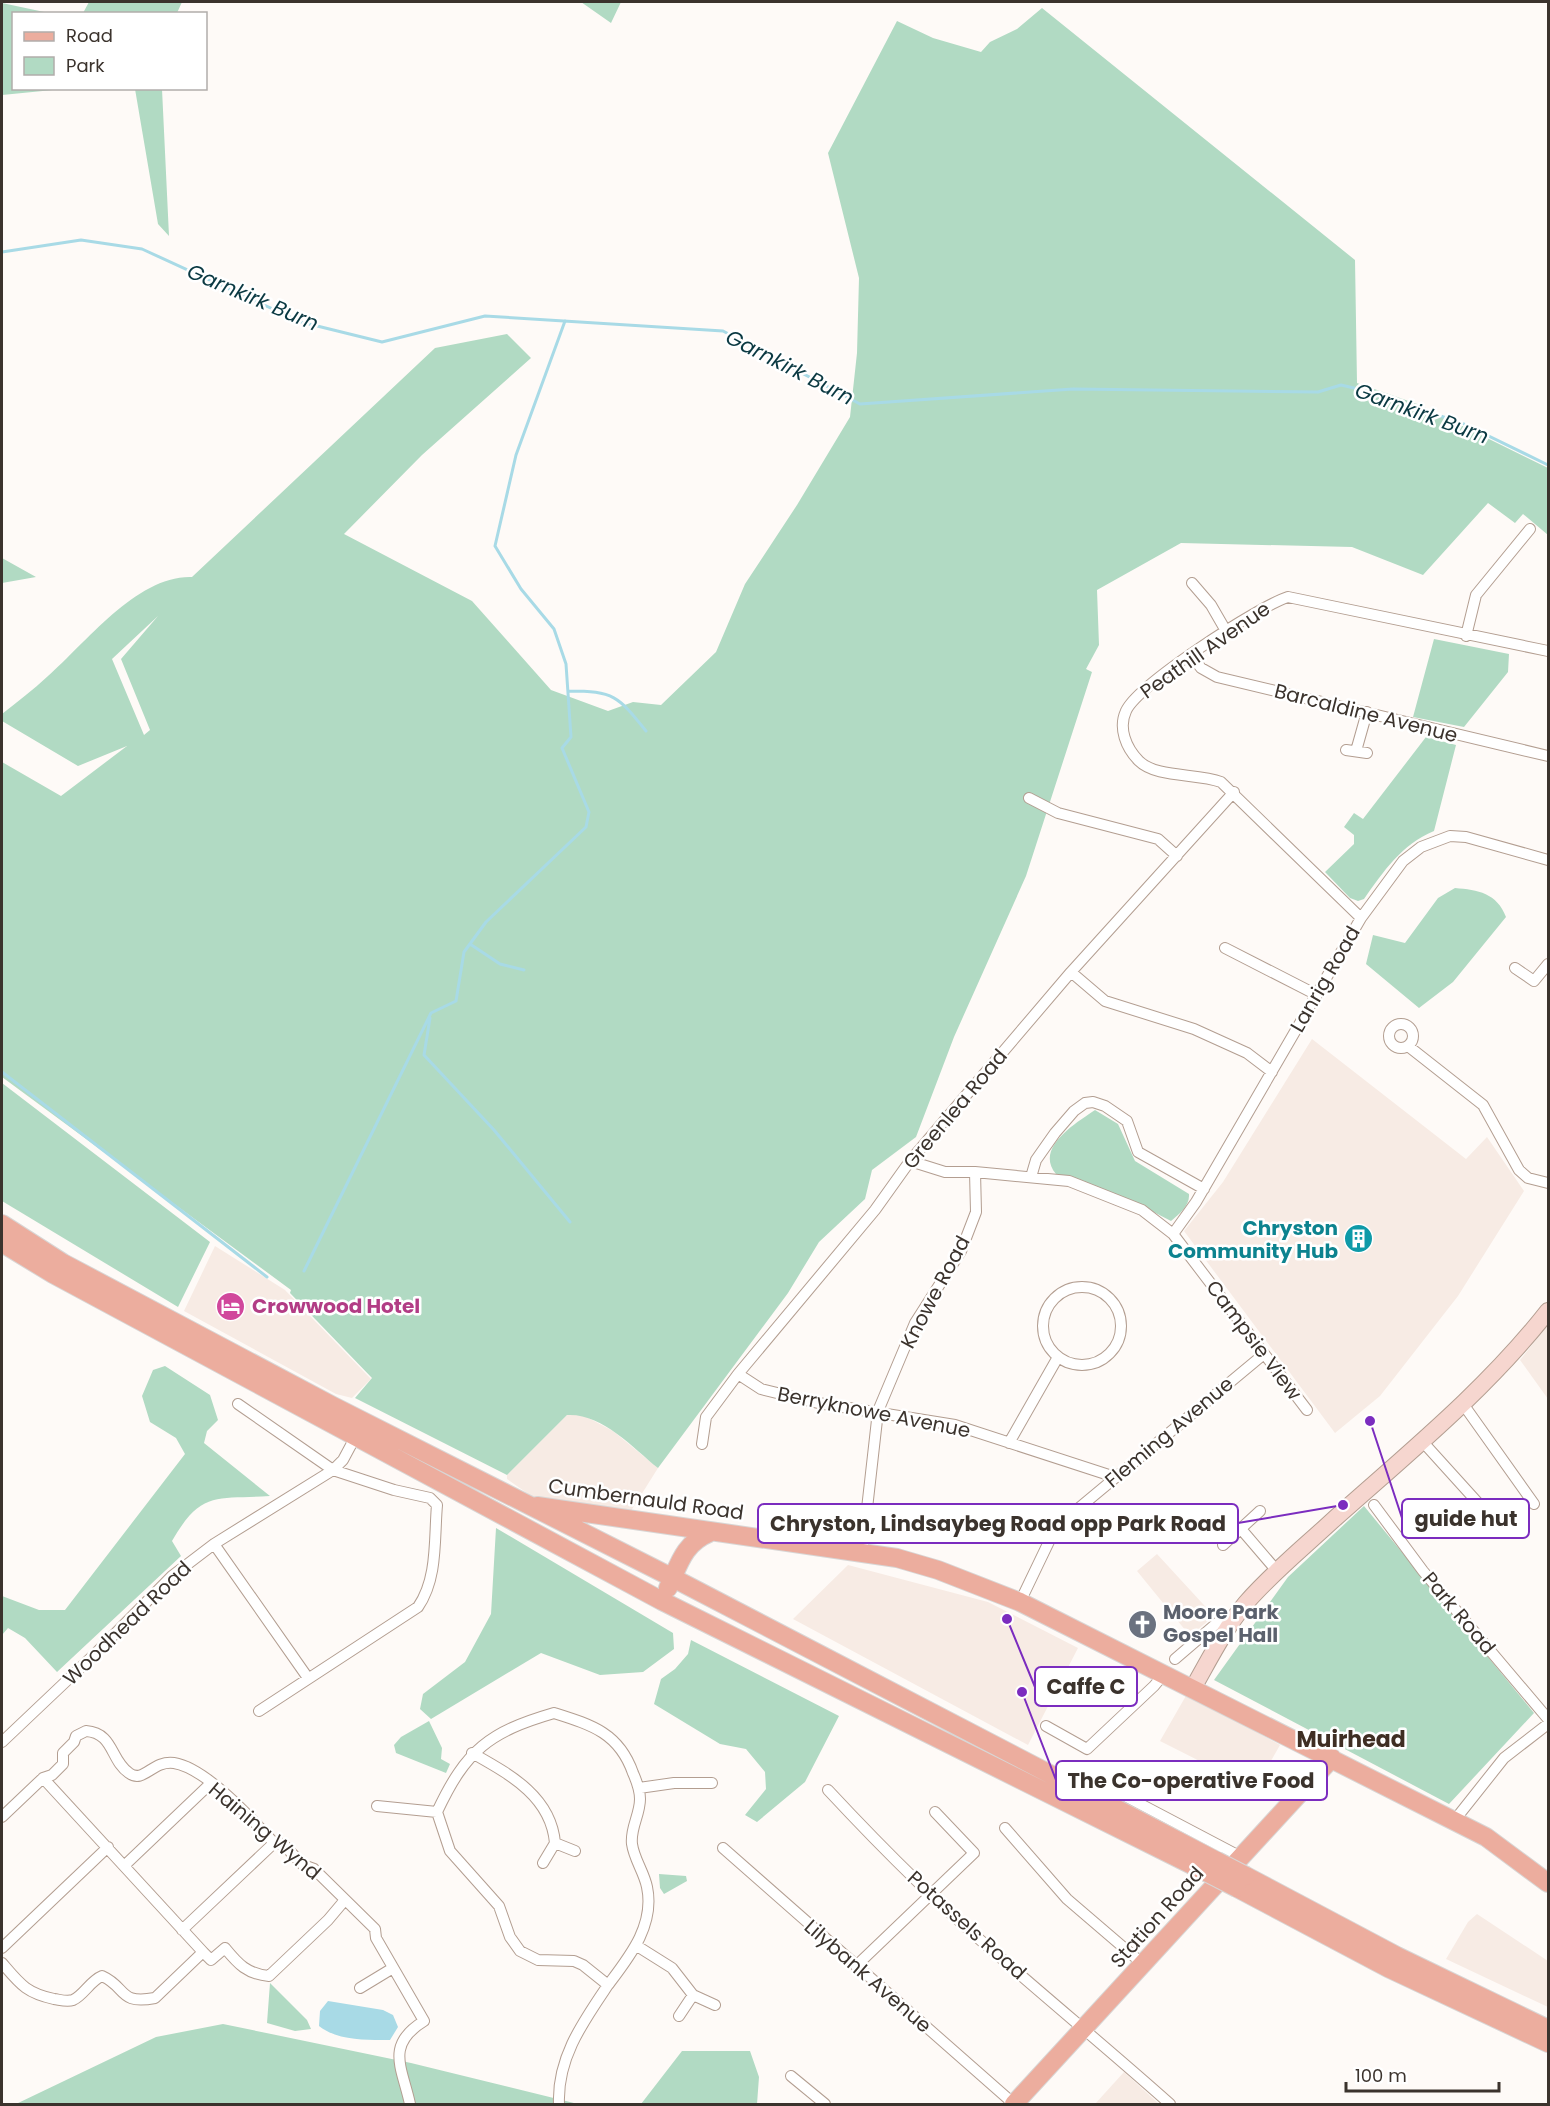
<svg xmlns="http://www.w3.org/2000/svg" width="1550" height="2106" viewBox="0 0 1550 2106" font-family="Poppins,sans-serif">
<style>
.built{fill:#f7ebe4}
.green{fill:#b1dac3;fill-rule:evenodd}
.water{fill:#a8dae6}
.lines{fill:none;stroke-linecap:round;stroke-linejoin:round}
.stream{stroke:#a8dae6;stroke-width:3}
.minor-casing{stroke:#b39e91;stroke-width:12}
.secondary-casing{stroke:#b39e91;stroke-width:18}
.primary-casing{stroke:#d8d6d5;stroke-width:20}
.minor{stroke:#fff;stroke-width:10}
.secondary{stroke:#f6d6cf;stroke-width:16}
.primary{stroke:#ecad9e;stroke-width:18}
.primary-bridge-casing{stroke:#d8d6d5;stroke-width:20;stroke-linecap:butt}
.primary-bridge{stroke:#ecad9e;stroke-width:18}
.labels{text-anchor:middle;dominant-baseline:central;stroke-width:5;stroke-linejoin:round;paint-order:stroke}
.street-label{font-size:20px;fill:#3b332d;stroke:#fff}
.culture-label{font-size:20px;font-weight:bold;fill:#0d838f;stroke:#fff;text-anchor:end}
.hotel-label{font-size:20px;font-weight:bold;fill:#b23c85;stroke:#fff;text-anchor:start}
.worship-label{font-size:20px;font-weight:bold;fill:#5b616d;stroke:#fff;text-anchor:start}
.water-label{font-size:21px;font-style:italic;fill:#0a3942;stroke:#fff}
.quarter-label{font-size:22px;font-weight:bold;fill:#3f2e23;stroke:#fff}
.leader{fill:none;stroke:#7b2cbf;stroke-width:2}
.callout-dot{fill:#7b2cbf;stroke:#fff;stroke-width:2}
.callout{fill:#fff;stroke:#7b2cbf;stroke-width:2}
.callout-label{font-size:21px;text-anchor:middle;font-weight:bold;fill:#3b332d}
</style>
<rect width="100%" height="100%" fill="#fefaf7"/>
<!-- built -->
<path class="built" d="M1312,1039l154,120 21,-22 37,54 -66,105 -78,100 -45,37 -151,-202 39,-49z
M215,1246l70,44 86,89 -19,19 -16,-4 -152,-83z
M1548,1325v74l-28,-39z
M581,1414l32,17 45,37 -27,43 -97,-13 -27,-19v-4l60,-60z
M1157,1554l57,62 -24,20 -53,-65z
M848,1565l140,37 90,46 -50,97 -235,-126z
M1187,1694l93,51 -25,44 -95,-48z
M1477,1914l71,47v46l-102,-48 22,-37z
M1124,2072l35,32h1h-65z"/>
<!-- green -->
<path class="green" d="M89,2h93l-5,11h-94z
M581,2h40l-10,21z
M2,3l47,10 -35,1v74l49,1 -61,6z
M1042,8l313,252 2,123 63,22 128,63v67l-25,-21 -8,9 -27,-20 -65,72 -71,-28 -171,-4 -84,47 2,55 -13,24 6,3 -66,204 -72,161 -38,100 -44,33 -7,29 -46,43 -31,51 -130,175c-26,-21 -56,-55 -91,-53l-60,60 -152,-77 17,-20 -82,-85 1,-3 -289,-213v-315l59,34 66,-50 -49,20 -76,-45v-7c15,-12 31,-24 46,-38 38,-33 89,-101 144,-99l243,-229 72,-14 24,24 -109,97 -78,79 128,67 79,89 57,21 25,-9 28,3 55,-53 29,-68 52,-79 53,-88 7,-64 2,-75 -31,-125 69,-132 36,17 48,14 9,-10 27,-13zM158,616l-37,43 29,71 -6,5 -32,-76z
M135,89h27l7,147 -11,-12z
M2,558l34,19 -34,6z
M1434,639l75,15 -1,18 -44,55 -51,-10z
M1426,737l30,8 -22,86c-33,14 -50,40 -70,68l-6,2 -8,-3 -25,-26 29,-28v-9l-10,-8 10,-14 9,6z
M1455,888c23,2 42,5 51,29l-53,65 -34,26 -53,-44 7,-29 32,8 33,-45z
M2,1083l208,159 -32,65 -176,-106z
M1095,1110l23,14 17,37 54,33c1,12 -10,20 -18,27l-31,-16 -84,-31c-22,-26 20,-51 39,-64z
M165,1366l45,29 8,25 -11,11 -3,12 66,53c-53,4 -68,-7 -98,45l9,15 -124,116 -32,-34 -17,-10 -6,7v-39l37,14h26l120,-156 -9,-16 -26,-16 -8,-26 11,-26z
M1364,1506l170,207 -85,91 -235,-124 74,-103z
M496,1528l177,105 1,16 -31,23 -43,3 -59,-22 -110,66 -11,-10 3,-15 42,-32 26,-48z
M691,1640l148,76 -34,66 -48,40 -12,-7 21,-26 -1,-17 -19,-23 -26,-5 -66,-40 7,-25 14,-10 13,-15z
M429,1721l13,27 -1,11 9,5 -4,9 -50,-20 -2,-8 7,-8z
M659,1874l27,2 1,5 -23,13 -4,-6z
M270,1983l37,37 4,9 -16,2 -28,-8z
M223,2024l188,39 167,41h-562l140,-67z
M682,2051h68l9,26 -2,27h-116z"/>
<!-- water -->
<path class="water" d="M328,2001l55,9 10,5 5,12 -8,13c-23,0 -52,1 -71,-14l1,-15z"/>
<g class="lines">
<!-- stream -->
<path class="stream" d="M2,252l79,-12 61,9 159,73 81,20 103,-26 238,15 137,73 213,-15 245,3 23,-7 13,3 108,35 86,42
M568,691c46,0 50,5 78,40
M470,944l30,20 24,6
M430,1018l-6,37 70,75 76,92
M2,1072l265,205
M304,1271l127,-258 25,-12 8,-49 22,-30 100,-95 3,-15 -27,-64 9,-11 -5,-73 -12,-35 -33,-40 -26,-43 21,-91 49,-134"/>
<defs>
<path id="minor" d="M1192,583l19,22 15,26
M1466,636l10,-41 54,-66
M1192,656l9,12 16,9 331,79
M1346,750l21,3
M1356,751l11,-39
M1029,798l29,15 100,26 19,17
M1361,918l-140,-136c-24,-9 -65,-4 -82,-21 -13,-13 -21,-33 -13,-50 11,-26 133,-105 162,-114l260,54
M1225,948l92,47
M1515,968l19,13 14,-17
M1071,972l34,29 89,28 53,24 25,19
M1389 1036a12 12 0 1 1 24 0a12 12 0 1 1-24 0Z
M1408,1046l75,59 36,65 9,8 20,5
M910,1161l35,11h30l94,9 73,29 31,24 134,176
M1031,1177l5,-17 19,-27 19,-22 11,-8 8,-1 12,4 22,15 11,31 66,37
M1173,1234l23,-32 165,-284 42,-57 18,-14 29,-11 16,1 82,23
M1043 1326a39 39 0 1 1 78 0a39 39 0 1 1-78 0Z
M738,1374l23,15 57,14 137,22 160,52
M238,1404l95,66 61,20 36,8 7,7c-3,34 1,73 -19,102l-159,104
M1463,1404l71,100
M1422,1441l57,63
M1009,1443l49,-86
M702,1444l4,-27 32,-43 137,-164 35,-49 161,-189 163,-180
M1374,1505l49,66 125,148
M1241,1529l36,42
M214,1544l94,134
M1223,1545l37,-34
M862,1553l16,-142 37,-88 46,-72 15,-39 -1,-40
M1020,1602l36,-75 208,-173
M1175,1659l42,-36 16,-1
M554,1713c38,12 65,20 79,60 4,9 7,17 7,26 0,16 -10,29 -8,45 2,15 12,28 15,43 8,38 -17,69 -39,98l-25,-20 -9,-4 -36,-1 -18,-9 -10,-14 -11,-31 -49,-55 -13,-39c29,-62 52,-80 117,-99z
M1046,1726l41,23 67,-63 10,-12
M2,1742l95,-90 75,-76 42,-32 119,-74 10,-10 15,-28
M472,1753c37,21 79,43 83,90l-12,20
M43,1778l160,174
M1106,1786l135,71
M639,1788l35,-5h38
M828,1790c54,58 112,116 173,168 56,49 113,96 169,146
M377,1806l60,6
M2,1817l41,-39 9,-3 11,-11v-11l11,-11 2,-6 10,-5c28,2 24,29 43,42 15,11 23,-13 45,-10 32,5 79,57 100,80l9,1 20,21 11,4 61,60 1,9 48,83c-39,24 -22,46 -14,83
M1454,1821l50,-63 44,-34
M1005,1828l62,71 77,66
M555,1843l20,8
M723,1848l291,256
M125,1865l85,-81
M182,1930l92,-87
M637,1946l35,22 21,27 -14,21
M2,1948l106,-101
M2,1963c18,21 24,30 52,36 7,1 13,3 19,1 11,-5 17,-19 29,-24 25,11 16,29 53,22l48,-46 8,8 14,-12c13,16 22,26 44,28l59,-56 16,-19
M856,1966l118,-113 -39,-41
M360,1988l33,-20
M693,1995l22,10
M791,2076l34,28
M559,2104c-2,-46 24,-82 49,-119"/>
<path id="secondary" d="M1193,1688c16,-28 32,-60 53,-85 26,-30 57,-55 86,-82 75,-67 154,-131 216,-210"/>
<path id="primary" d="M2,1224l61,39 270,143 340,172 544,283
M2,1243l51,31 609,327 544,271
M537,1506l360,52 41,12 82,32 466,235 62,46
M668,1588c11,-23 15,-44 41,-55
M1246,1876l151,80 151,73
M1237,1888l151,80 160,75
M1014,2104l318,-346"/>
</defs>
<!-- minor casing -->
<use href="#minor" class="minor-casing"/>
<!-- secondary casing -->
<use href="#secondary" class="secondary-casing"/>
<!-- primary casing -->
<use href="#primary" class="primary-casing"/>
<!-- minor -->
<use href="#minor" class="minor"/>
<!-- secondary -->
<use href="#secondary" class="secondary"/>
<!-- primary -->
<use href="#primary" class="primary"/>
<defs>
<path id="primary-bridge" d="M1217,1861l29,15
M1206,1872l31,16"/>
</defs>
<!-- primary-bridge casing -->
<use href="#primary-bridge" class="primary-bridge-casing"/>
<!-- primary-bridge -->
<use href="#primary-bridge" class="primary-bridge"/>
</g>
<!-- icons -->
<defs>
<symbol id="building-disc" viewBox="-11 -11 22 22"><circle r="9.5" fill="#0f9aa8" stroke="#fff"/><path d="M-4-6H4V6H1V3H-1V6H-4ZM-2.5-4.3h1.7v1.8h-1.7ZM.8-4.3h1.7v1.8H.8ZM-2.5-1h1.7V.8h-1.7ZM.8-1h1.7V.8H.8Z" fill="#fff"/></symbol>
<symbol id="hotel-disc" viewBox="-11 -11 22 22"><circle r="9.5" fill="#d1479c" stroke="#fff"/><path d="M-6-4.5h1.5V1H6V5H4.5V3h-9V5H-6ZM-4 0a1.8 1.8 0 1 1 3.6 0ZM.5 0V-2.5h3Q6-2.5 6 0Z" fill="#fff"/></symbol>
<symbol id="church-disc" viewBox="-11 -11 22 22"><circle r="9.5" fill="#6b7280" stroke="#fff"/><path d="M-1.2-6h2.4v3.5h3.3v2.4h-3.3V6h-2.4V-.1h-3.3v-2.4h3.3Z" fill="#fff"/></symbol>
</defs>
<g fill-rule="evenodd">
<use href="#building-disc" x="1342" y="1222" width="33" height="33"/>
<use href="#hotel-disc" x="214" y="1290" width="33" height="33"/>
<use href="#church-disc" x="1126" y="1608" width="33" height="33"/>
</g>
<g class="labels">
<!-- street labels -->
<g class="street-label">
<text transform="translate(1205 650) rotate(-35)">Peathill Avenue</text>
<text transform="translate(1366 713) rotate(14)">Barcaldine Avenue</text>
<text transform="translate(1325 979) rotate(-60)">Lanrig Road</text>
<text transform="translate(955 1109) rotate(-50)">Greenlea Road</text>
<text transform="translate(935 1292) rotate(-62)">Knowe Road</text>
<text transform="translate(1254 1340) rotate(53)">Campsie View</text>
<text transform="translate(874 1412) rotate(11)">Berryknowe Avenue</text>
<text transform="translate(1169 1432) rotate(-40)">Fleming Avenue</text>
<text transform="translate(646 1499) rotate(8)">Cumbernauld Road</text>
<text transform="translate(1459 1613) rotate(50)">Park Road</text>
<text transform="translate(127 1623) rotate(-44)">Woodhead Road</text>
<text transform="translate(265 1831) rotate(40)">Haining Wynd</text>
<text transform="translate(1157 1917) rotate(-48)">Station Road</text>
<text transform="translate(967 1925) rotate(42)">Potassels Road</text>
<text transform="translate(868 1976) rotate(41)">Lilybank Avenue</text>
</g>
<!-- culture labels -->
<g class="culture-label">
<text x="1338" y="1228">Chryston<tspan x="1338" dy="23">Community Hub</tspan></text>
</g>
<!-- hotel labels -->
<g class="hotel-label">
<text x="252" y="1306">Crowwood Hotel</text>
</g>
<!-- worship labels -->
<g class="worship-label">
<text x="1163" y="1612">Moore Park<tspan x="1163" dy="23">Gospel Hall</tspan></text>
</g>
<!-- water labels -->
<g class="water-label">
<text transform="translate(253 297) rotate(23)">Garnkirk Burn</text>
<text transform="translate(790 367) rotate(27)">Garnkirk Burn</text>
<text transform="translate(1422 413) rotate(20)">Garnkirk Burn</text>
</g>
<!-- quarter labels -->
<g class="quarter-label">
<text x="1351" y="1739">Muirhead</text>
</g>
</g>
<!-- callouts -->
<path class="leader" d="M1370 1421L1402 1518M1343 1505L1238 1523M1007 1619L1035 1687M1022 1692L1056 1780"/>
<g class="callout-dot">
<circle cx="1370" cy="1421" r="6"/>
<circle cx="1343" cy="1505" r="6"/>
<circle cx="1007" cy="1619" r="6"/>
<circle cx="1022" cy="1692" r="6"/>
</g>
<g class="callout">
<rect x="1402" y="1499" width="127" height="39" rx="6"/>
<rect x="758" y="1504" width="480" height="39" rx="6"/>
<rect x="1035" y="1667" width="102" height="39" rx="6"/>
<rect x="1056" y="1761" width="271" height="39" rx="6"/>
</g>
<g class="callout-label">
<text x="1466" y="1526">guide hut</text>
<text x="998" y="1531">Chryston, Lindsaybeg Road opp Park Road</text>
<text x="1086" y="1694">Caffe C</text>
<text x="1191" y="1788">The Co-operative Food</text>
</g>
<!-- border -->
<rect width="1550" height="2106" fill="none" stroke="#3b332d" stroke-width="6"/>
<!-- legend -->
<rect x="12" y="12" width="195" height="78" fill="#ffffff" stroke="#b1adab" stroke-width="1.5"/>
<rect x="24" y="32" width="30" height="9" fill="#ecad9e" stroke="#b1adab" stroke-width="1.5"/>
<text x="66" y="42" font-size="18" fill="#3b332d">Road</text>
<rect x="24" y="57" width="30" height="18" fill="#b1dac3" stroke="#b1adab" stroke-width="1.5"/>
<text x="66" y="72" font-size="18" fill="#3b332d">Park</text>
<!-- scale -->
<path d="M1346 2082v9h153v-9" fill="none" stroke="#3b332d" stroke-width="3"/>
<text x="1355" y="2082" font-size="18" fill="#3b332d" stroke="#ffffff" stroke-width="4.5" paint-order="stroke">100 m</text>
</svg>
